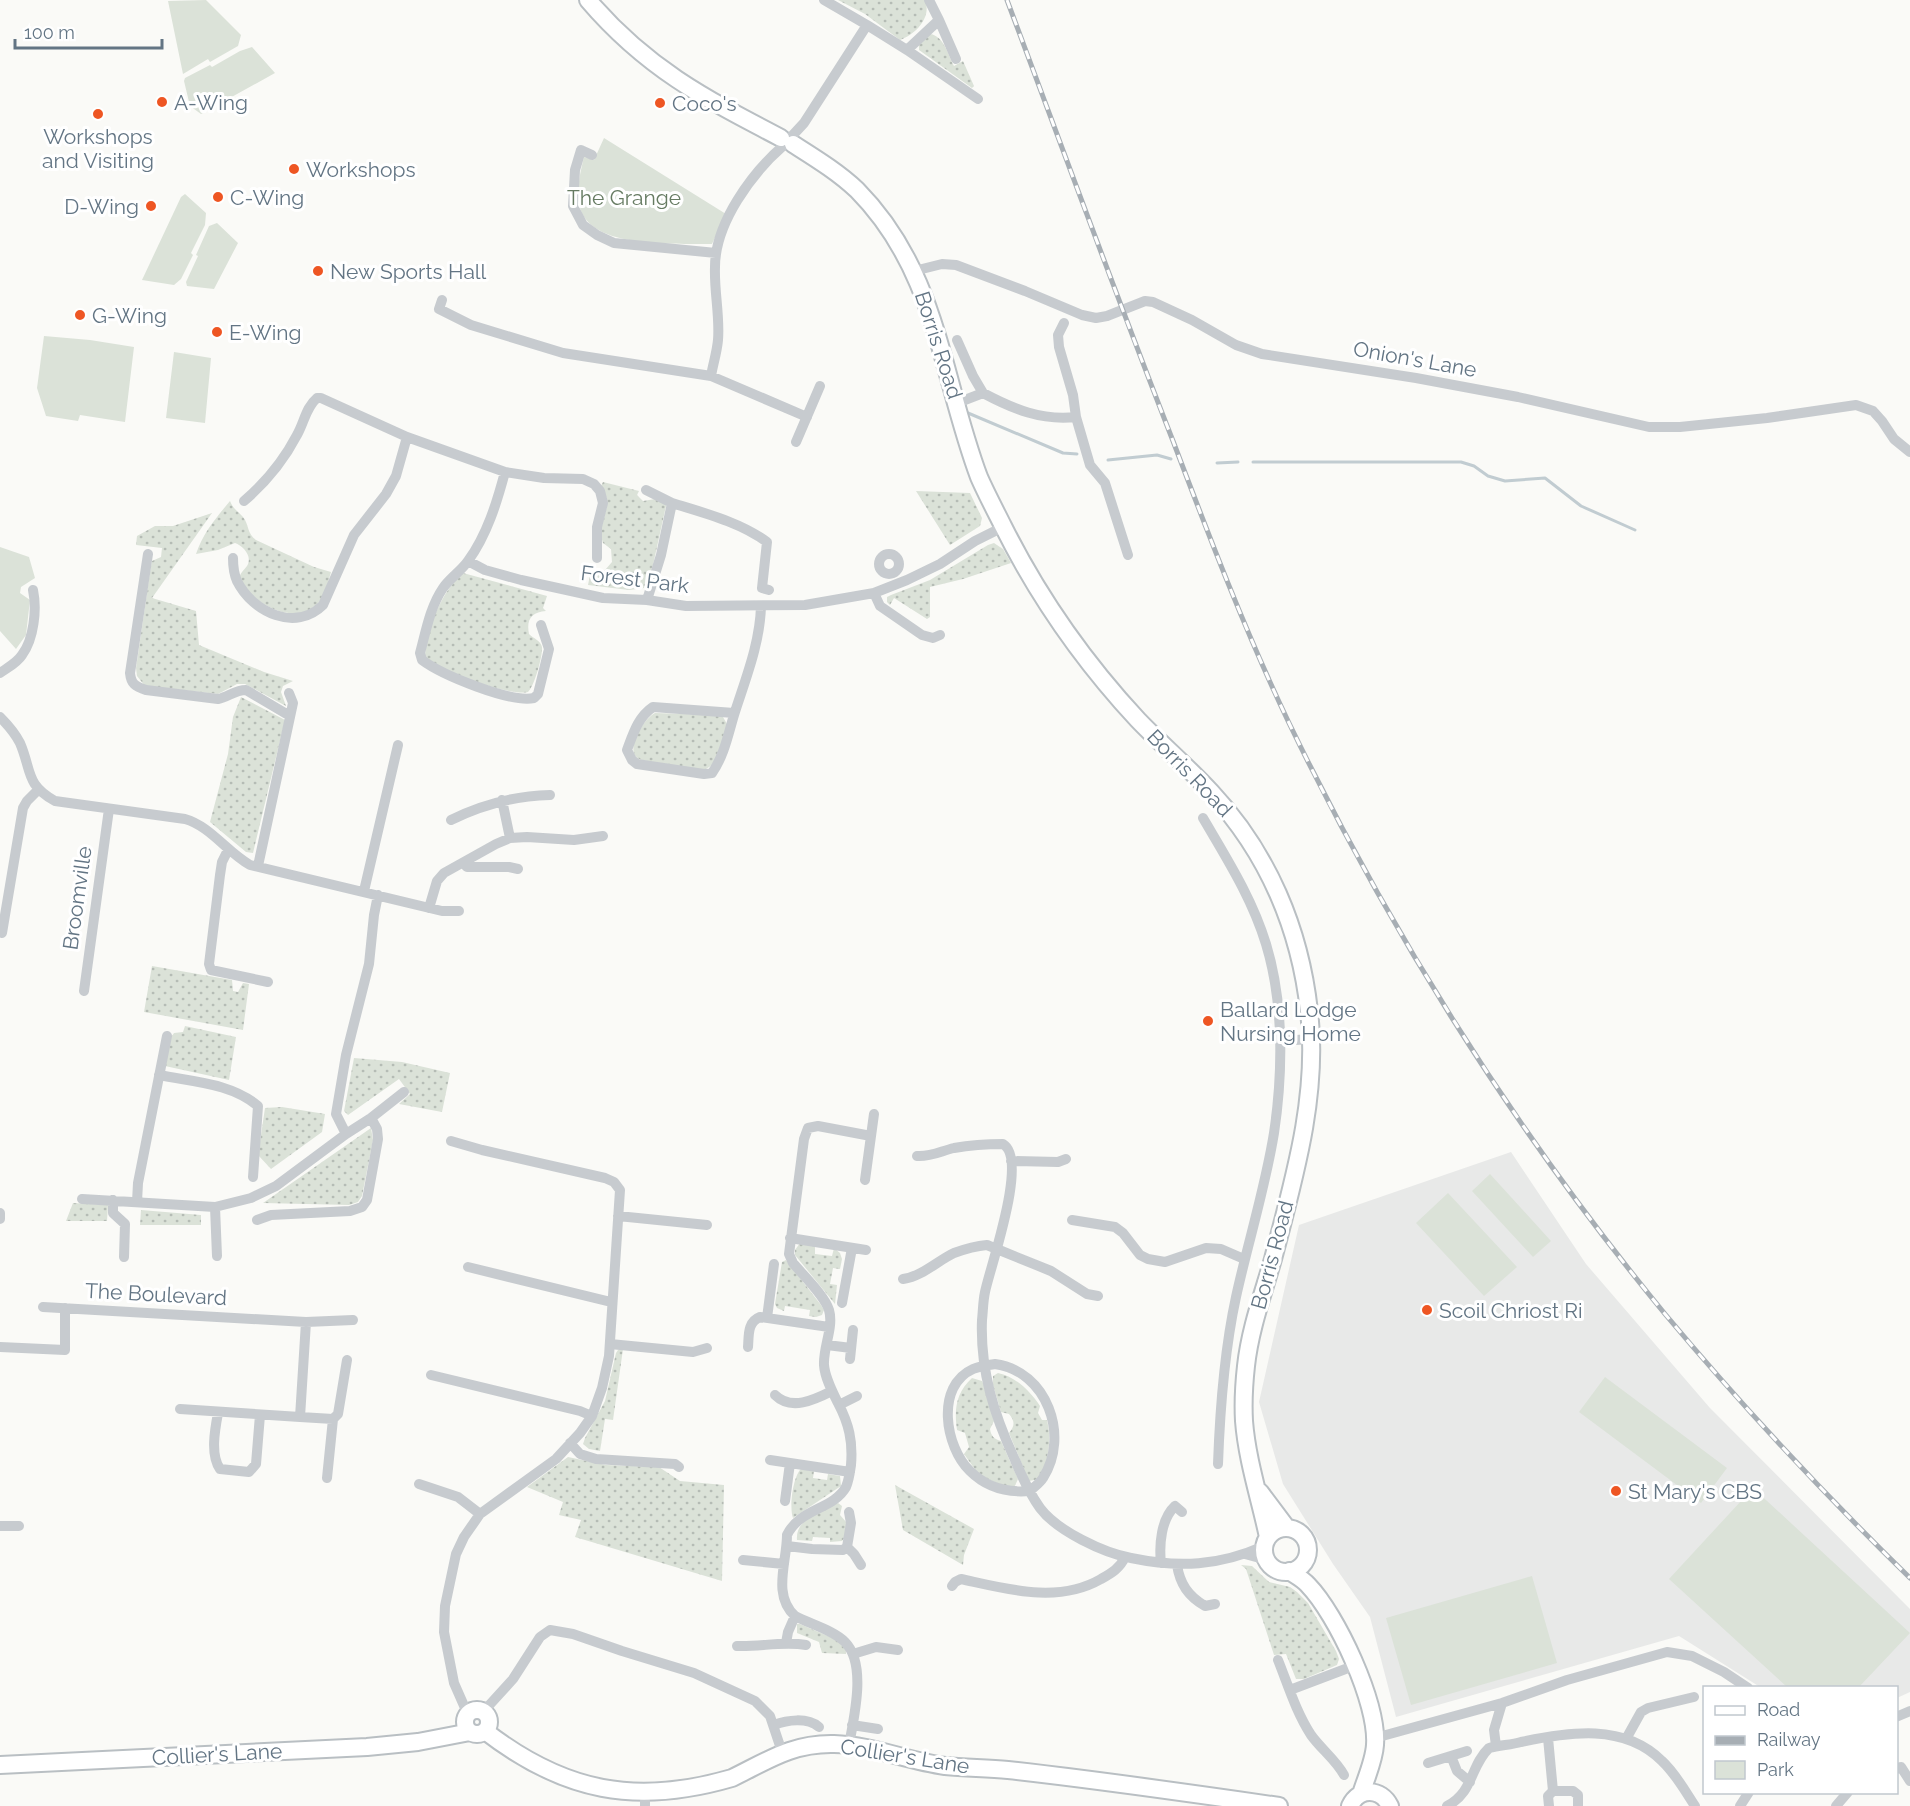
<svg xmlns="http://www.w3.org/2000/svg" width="1910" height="1806" viewBox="0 0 1910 1806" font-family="Raleway,sans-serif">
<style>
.built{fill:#e8e9e8}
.grass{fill:url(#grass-dots)}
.park{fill:#dbe2d8}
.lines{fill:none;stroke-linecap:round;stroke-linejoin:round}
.stream{stroke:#c1ccd1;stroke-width:3}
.secondary-casing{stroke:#b9bfc3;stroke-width:20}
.street{stroke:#c7cbcf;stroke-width:10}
.secondary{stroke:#fff;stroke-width:16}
.rail-casing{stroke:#a7aeb4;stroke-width:5}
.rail{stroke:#fff;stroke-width:3;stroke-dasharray:9;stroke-linecap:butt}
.poi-dot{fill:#ee5623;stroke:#fff;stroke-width:2}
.labels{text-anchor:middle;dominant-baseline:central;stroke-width:6;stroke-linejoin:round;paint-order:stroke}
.poi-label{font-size:21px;fill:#637584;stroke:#fff;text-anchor:start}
.park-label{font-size:21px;fill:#667b62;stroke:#fff}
.street-label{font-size:21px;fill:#637584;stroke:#fff}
</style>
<defs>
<pattern id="grass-dots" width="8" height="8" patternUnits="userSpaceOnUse" patternTransform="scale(1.5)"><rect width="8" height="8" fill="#dbe2d8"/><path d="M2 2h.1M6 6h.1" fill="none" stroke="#b5bcb5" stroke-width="1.8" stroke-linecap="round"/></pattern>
</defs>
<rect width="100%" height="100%" fill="#fafaf7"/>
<!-- built -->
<path class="built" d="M1511,1152l75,112 124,144 200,201v83l-13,6 -1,-10 -136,-1 -81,-51 -283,81 -26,-100 -37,-53 -50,-80 -24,-82 40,-177z"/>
<!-- grass -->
<path class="grass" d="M838,0h87c7,17 -9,34 -25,40l-35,-26z
M930,34c14,2 18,21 24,32l9,-5 11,25 -2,2 -53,-38v-5z
M603,482l36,9 -2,4 6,6 12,-2 10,4 1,3 -13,59 -9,23 -15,2 -41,-5 3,-15h14l7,-8 -1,-13 -8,-6 -3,-10 7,-27v-7l-6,-13z
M916,491l54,2 12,25 -2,8 -30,19z
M230,501c3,8 8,10 13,16 6,7 4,17 13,23l58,27 17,5c-3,10 -6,24 -13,31 -23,25 -67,0 -79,-25 2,-6 4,-7 8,-12 6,-10 -4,-20 -12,-23l-17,7 -22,4c7,-21 20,-36 34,-53z
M212,513l-60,85 44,13 3,34 65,27 29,9 -10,5 -2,6 5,14 -41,-22h-8l-19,10 -73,-8 -8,-10 -1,-8 14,-96 2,-11 9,-4 1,-9 -26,-3 1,-9 18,-10h18z
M994,543l9,6 8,14 -48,16 -33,8v30l-3,2 -33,-21 -4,7 -3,-3v-5l4,-2 39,-15 58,-35z
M463,573l84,23 -4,12 3,3c-14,1 -20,8 -17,23 4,4 12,7 13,13 1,9 -8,40 -14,45 -18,5 -88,-22 -103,-33 0,-27 17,-69 38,-86z
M241,697l44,23 -32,133 -7,-1 -36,-30 18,-68 5,-37z
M655,713l61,2 7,2 4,7c-5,15 -7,42 -24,46l-62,-10c-3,-2 -6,-3 -7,-7 -4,-11 11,-35 21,-40z
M152,966l80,14 1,11 5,1 5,-9 6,1 -6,46 -99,-18z
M185,1026l51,11 -7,43 -64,-14 5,-27 4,-6 9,-1z
M354,1058l48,4 48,11 -8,39 -43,-8 11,-10 -11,-15 -51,36 -4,-4z
M282,1107l43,7 -3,18 -51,37 -13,-14 7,-47z
M371,1128l2,12 -11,56 -4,6 -9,3 -86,-2z
M73,1203l35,2 -1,16h-41z
M141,1210l60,5v10h-61z
M800,1243l15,3v8l17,2 2,-8 6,5 2,6 -2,10 -7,-1 -3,16 7,1 -2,19 -40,-49v-5z
M786,1260l35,45 3,5 -2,5 -6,2 -7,-1 1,-6 -25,-4 -1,5 -7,-3 -2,-4 7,-42z
M623,1349l-10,71 -8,-1 -5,32 -11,-2 -6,-5 2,-6 20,-37 11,-48 2,-3z
M998,1373c18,4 32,18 42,33l-2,7 4,7h5c5,21 1,40 -7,59l-11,2 -20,-48c6,-7 6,-12 0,-19l-8,-2 -8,-27v-9z
M972,1378l10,3 5,10 7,30 -4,8c1,7 4,10 11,12l17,38 -5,11 -34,-15 -15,-21 5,-7 -4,-14 -8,-3c-3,-21 -1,-37 15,-52z
M568,1457l38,8 53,2 21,14 44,4 -2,96 -147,-44 6,-17 -22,-5 4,-13 -36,-15z
M801,1469l13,2 -1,7 14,2 1,-6 12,2 1,10 -48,32c-4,-10 0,-42 8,-49z
M895,1485l79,44 -10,26 -1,10 -60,-35z
M838,1503l4,3 -2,9 7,8 -2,14 -3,4 -12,1v-4l-17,-1 -1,4 -15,-1c-2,-22 25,-29 41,-37z
M1241,1565l11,1 17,16 21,5 7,5 11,11 28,48 3,8 -2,6 -33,14h-8l-10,-25 -12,1 -28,-86z
M797,1624h3l37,16 9,10v4l-24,-1 -3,-11 -22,-9z"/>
<!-- park -->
<path class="park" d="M206,0l35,35 -3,11 -28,16 -2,-3 -25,15 -15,-73z
M252,47l23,26 -74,41 -11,-8 -6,-25 1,-3 25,-13 2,2 28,-16z
M604,138l122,76 -14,30c-34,-1 -120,6 -132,-36 -4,-17 0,-35 4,-51l10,3z
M185,194l21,19 -1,12 -14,28 2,2 -12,24 -7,6 -32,-5 39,-83z
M217,223l21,20 -24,46 -27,-3 -1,-4 12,-26 -2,-1 13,-29z
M44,336l46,4 44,7 -9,75 -45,-7 -2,6 -32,-5 -9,-28z
M174,352l37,6 -6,65 -39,-5z
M0,547l29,10 6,21 -14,9 -1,6 10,7 -4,35 -10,14 -16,-18z
M1490,1174l61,67 -18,16 -61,-66z
M1448,1193l69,74 -33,29 -68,-73z
M1605,1377l122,91 -26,35 -122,-91z
M1753,1488l157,145 -51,54h-72l-118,-108z
M1532,1576l25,87 -146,42 -25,-87z"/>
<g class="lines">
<!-- stream -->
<path class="stream" d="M968,413l95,40 14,1
M1108,460l49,-5 14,4
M1253,462h208l13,4 14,10 17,5 40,-3 36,28 54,24
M1217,463l21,-1"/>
<defs>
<path id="secondary" d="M588,0c58,68 116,98 193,138
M793,144c22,14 45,28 64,46 81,82 84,186 122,287 7,16 16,33 24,49 35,70 82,137 135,194 24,25 50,47 73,72 57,61 89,137 98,219 10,83 -15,168 -36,248 -10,35 -23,70 -27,107 -2,18 -3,37 -2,55 3,39 16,78 24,116
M1260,1492l27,36
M1264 1550a22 22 0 1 1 44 0a22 22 0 1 1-44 0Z
M1289,1571c6,4 14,8 19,14 29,30 70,118 67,160 -1,16 -9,33 -14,49
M465 1722a12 12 0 1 1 24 0a12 12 0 1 1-24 0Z
M485,1731c79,61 151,75 247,47 35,-17 60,-35 102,-34 38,1 73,17 111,22 21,2 42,2 63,4 91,10 181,23 271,36
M0,1765l367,-18 51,-5 52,-10
M1350,1806c9,-19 31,-18 40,0"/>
</defs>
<!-- secondary casing -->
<use href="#secondary" class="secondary-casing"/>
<!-- street -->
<path class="street" d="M824,0l43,25
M939,20l17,39
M907,50l71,49
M792,136l12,-13 63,-98 40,25 32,-30 -10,-20
M592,155l-11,-5 -6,20 -2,36 10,19 14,10 17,8 102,10
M914,271l28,-7 14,1 69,26 57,24 14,3 11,-2 38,-15 8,1 39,18 44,25 26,9 154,24 102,19 131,30h31l87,-9 89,-13 17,6 9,10 12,18 16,13
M442,300l-3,9 32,16 92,28 148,23 96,41
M1064,323l-6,12 1,12 14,48 3,22 14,48 15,18 23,72
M957,340l16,36 10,17
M711,376c2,-12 6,-24 7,-36 2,-24 -4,-49 -3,-73 0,-44 37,-94 68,-121
M957,403l26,-10c30,16 59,28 93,24
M796,442l24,-56
M505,472c-8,30 -18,63 -37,89 -7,10 -18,17 -25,27 -13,19 -17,43 -23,65l2,7c20,15 88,43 112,38l4,-4 11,-45 -8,-24
M646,490l26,13
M244,501c21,-18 40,-41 53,-66 7,-12 9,-28 20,-37h4l86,39 98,35 39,6 39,1 11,5 6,7 3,12 -6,24v31
M148,554l-18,119c1,11 5,13 16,17l72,9c10,-2 17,-9 28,-9l44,26
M879 564a10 10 0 1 1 20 0a10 10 0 1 1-20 0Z
M233,558c0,8 1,16 4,23 16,32 59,51 86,24l31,-70 32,-41 10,-18 11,-39
M468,561l17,9 36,10 82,18 44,2 39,6 119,-1 69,-12 33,-13 33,-16 35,-23 28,-14
M874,593l6,13 42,29 11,3 7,-3
M647,600l14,-45 11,-52c32,10 68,19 95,39l-5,46 7,2
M0,673c7,-5 17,-10 22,-18 12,-16 15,-46 11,-65
M734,713l-81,-6c-15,10 -20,27 -26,43l5,10 5,4 67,10 8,-1c12,-17 16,-38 22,-58 11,-35 26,-71 27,-109
M0,717c8,8 15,16 20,26 12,28 5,41 35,58l130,18c25,7 42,33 65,46l192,46h17
M502,800l8,38
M1203,818c24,41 49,80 63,126 18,59 17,129 8,189 -9,56 -26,109 -38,164 -12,55 -16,111 -18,167
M451,820c32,-16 64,-24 99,-25
M228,850l-6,12 -2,13 -11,89 2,6 57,12
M463,863l4,4h42l9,2
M258,866l35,-163 -4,-10
M364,891l34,-146
M429,908l8,-27 7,-8 52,-29 14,-6 17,-1 47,3 29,-4
M2,933l21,-125 4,-7 11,-11
M84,991l25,-182
M1279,1041l33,-2
M159,1075c34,7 72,8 99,31l-5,71
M346,1134l-10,-20 10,-59 23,-91 5,-49 4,-20
M451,1141l31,9 123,28 9,4 6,8 -11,166 -7,32 -10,28 -12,17 -24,26 -76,55 -16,23 -8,17 -11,52 -1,26 10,51 11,25 4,5
M917,1156c14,1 24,-5 37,-8 17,-3 32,-4 49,-4 26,15 -13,123 -18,148 -2,9 -2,19 -3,28 -2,50 12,95 33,140 7,17 15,34 25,48 17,23 64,45 91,50 48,10 88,8 133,-12
M1011,1161l47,1 8,-3
M865,1180l9,-66
M82,1199l133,8 36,-9 25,-12 70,-52 25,-16 33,-26
M113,1200v13l12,11 -1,33
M137,1202l1,-19 29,-147
M215,1207l2,49
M0,1213v6
M618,1216l89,9
M257,1220l14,-5 79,-4 12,-4 5,-7 11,-61 -1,-10 -6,-11
M1072,1220l43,7 8,6 17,22 8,4 17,3 41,-14 15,1 23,10
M790,1238l76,12
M468,1267l143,35
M903,1279c20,-3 34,-18 51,-26 11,-4 22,-7 33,-8l64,26 36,23 11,2
M842,1303l10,-55
M43,1307l263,15 47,-2
M767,1318l7,-54
M306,1322l-6,95 33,2 5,-5 9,-54
M610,1344l83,8 14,-4
M827,1345l24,3
M0,1347l65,3v-42
M748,1347c1,-11 -1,-25 12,-30l69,10
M850,1359l3,-29
M995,1364c52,7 75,72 48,114 -3,5 -9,9 -13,13 -23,2 -44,-4 -60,-20 -25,-24 -35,-85 3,-102 7,-3 15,-4 22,-5z
M431,1375l149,36 12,5
M775,1395c16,16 39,5 57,-4
M839,1405l18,-9
M180,1409l120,8
M218,1413c-3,16 -8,42 2,56l29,3 7,-8 4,-49
M570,1443l10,11 16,5 79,5 4,3
M770,1460l80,12
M327,1478l6,-59
M419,1484l39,13 22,17
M785,1501l5,-38
M0,1526h19
M787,1546l25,3 31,1 4,-3 4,-24 -2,-11
M847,1547l7,7 7,11
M1245,1554l22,6
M743,1560l41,4
M1161,1563c-2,-18 0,-44 14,-57l7,6
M1177,1565c3,19 11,31 28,41l10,-2
M952,1586l3,-4 6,-3c46,10 97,25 140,0 11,-6 19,-11 24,-22
M786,1643l2,-11 7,-16
M737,1646c23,1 46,-5 69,-1
M853,1654l23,-7 22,3
M1278,1660c10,25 18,52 33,75 10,14 25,25 33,40
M1290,1690l66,-25
M483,1712l30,-33 27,-42 10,-7 23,4 49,17 72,22 61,28 15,15 12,36
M1896,1717l14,-6
M774,1725c13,-5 33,-8 45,2
M852,1725l26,4
M1375,1738l127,-35 65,-23 100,-28 25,4 32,16 24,16
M1548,1738l5,53 -5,5 1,10
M1626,1739l15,-27 7,-4 46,-11
M849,1745c5,-28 18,-81 -4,-103 -12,-12 -35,-18 -50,-26 -23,-21 -8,-54 -8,-81 13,-27 46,-25 59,-48 3,-7 4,-15 5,-22 2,-24 -2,-41 -13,-62 -6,-12 -13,-25 -14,-38 -1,-18 10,-38 5,-55 -4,-14 -26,-35 -36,-47l-4,-9 15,-115 4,-11 10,-2 53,10
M1496,1746l-2,-16 8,-27
M1451,1756l6,15 13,11
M1428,1763l39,-12
M1896,1769l5,-2 9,14
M1553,1791h20l5,4v11
M645,1801v5
M1447,1806c27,-14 23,-40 42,-58 11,-3 22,-3 32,-6 48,-10 103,-19 141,19 14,13 23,30 33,45
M1740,1806l9,-14
M1836,1806l12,-14"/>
<!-- secondary -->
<use href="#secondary" class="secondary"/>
<defs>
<path id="rail" d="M1007,0c55,147 109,295 166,441 36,95 72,190 116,282 101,209 228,411 376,591 77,92 159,180 245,264"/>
</defs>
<!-- rail casing -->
<use href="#rail" class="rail-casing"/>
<!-- rail -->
<use href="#rail" class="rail"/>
</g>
<!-- markers -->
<g class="poi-dot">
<circle cx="162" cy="102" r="6"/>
<circle cx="660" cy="103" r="6"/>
<circle cx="98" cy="114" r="6"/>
<circle cx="294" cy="169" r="6"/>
<circle cx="218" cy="197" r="6"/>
<circle cx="151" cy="206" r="6"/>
<circle cx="318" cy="271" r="6"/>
<circle cx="80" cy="315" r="6"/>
<circle cx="217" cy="332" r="6"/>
<circle cx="1208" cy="1021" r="6"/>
<circle cx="1427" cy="1310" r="6"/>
<circle cx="1616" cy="1491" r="6"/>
</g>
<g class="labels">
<!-- poi labels -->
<g class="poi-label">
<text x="174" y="102">A-Wing</text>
<text x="672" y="103">Coco's</text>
<text x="98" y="136" text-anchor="middle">Workshops<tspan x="98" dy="24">and Visiting</tspan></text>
<text x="306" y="169">Workshops</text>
<text x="230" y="197">C-Wing</text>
<text x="139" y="206" text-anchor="end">D-Wing</text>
<text x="330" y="271">New Sports Hall</text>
<text x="92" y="315">G-Wing</text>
<text x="229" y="332">E-Wing</text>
<text x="1220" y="1009">Ballard Lodge<tspan x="1220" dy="24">Nursing Home</tspan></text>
<text x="1439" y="1310">Scoil Chriost Ri</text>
<text x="1628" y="1491">St Mary's CBS</text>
</g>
<!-- park labels -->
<g class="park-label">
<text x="624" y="197">The Grange</text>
</g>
<!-- street labels -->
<g class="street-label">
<text transform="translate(939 345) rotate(72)">Borris Road</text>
<text transform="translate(1415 359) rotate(10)">Onion's Lane</text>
<text transform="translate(635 579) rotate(7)">Forest Park</text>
<text transform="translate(1190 773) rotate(46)">Borris Road</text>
<text transform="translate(77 898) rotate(-82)">Broomville</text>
<text transform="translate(1272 1255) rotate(-75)">Borris Road</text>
<text transform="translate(156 1294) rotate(3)">The Boulevard</text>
<text transform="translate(217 1754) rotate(-3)">Collier's Lane</text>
<text transform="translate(905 1756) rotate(9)">Collier's Lane</text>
</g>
</g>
<!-- legend -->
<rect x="1703" y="1686" width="195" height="108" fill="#ffffff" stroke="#c1c8ce" stroke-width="1.5"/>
<rect x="1715" y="1706" width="30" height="9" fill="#ffffff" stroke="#c1c8ce" stroke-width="1.5"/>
<text x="1757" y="1716" font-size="18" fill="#637584">Road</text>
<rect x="1715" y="1736" width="30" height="9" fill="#a7aeb4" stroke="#c1c8ce" stroke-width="1.5"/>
<text x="1757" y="1746" font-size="18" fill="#637584">Railway</text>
<rect x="1715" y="1761" width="30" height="18" fill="#dbe2d8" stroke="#c1c8ce" stroke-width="1.5"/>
<text x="1757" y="1776" font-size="18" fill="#637584">Park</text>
<!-- scale -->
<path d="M15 39v9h147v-9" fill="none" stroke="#637584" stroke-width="3"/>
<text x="24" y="39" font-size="18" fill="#637584" stroke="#ffffff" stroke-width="4.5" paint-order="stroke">100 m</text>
</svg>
